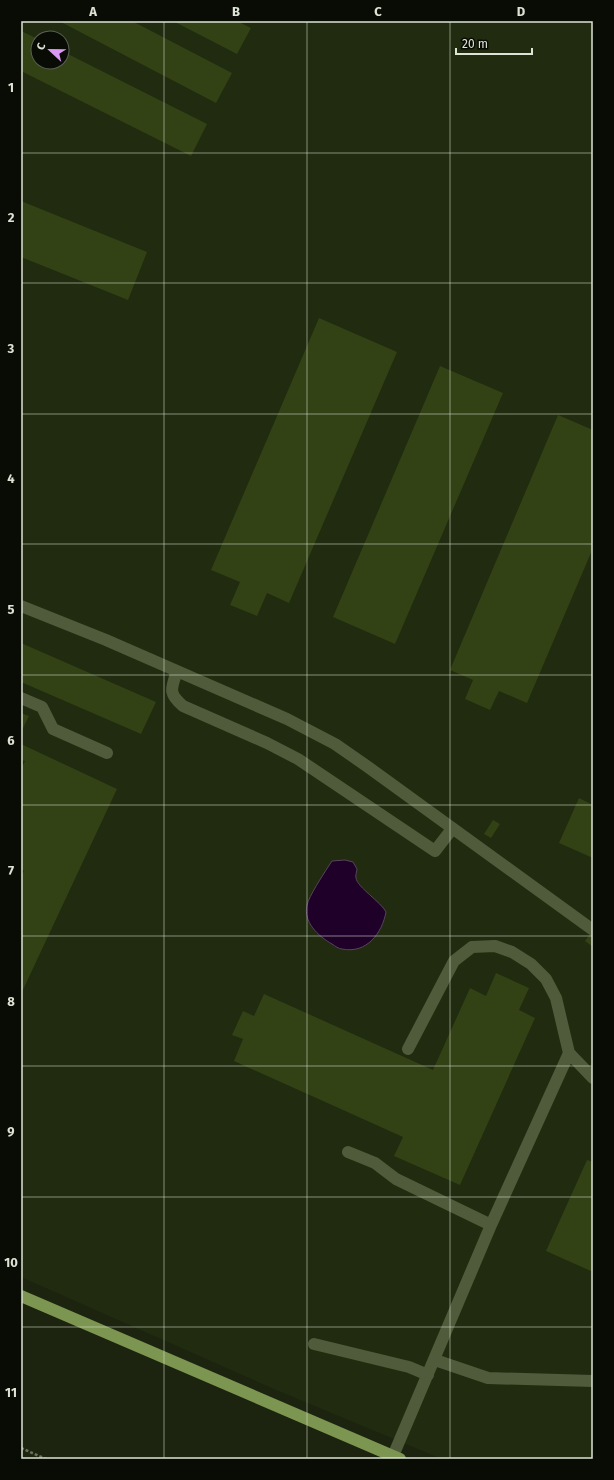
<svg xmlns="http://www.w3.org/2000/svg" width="614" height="1480" viewBox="0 0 614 1480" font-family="'Fira Sans',sans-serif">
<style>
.built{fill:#212b0f;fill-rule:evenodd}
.water{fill:#1e0029;stroke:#57445d}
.building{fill:#324215}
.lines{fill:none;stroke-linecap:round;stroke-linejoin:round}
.path{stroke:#6a715f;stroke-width:2.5;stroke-dasharray:3 2;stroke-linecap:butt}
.minor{stroke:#4f5b3b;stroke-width:12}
.major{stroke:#7c9651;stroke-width:12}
.grid{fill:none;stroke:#dde3d5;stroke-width:1;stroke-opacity:0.55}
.neatline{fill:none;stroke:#dde3d5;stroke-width:1.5}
.grid-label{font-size:13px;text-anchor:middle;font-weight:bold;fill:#dde3d5}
</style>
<rect width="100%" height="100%" fill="#1c240f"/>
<!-- built -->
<path class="built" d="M21,21h572v1438h-151l-168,-70 -253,-112zM38,38h24v24h-24z"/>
<!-- water -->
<path class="water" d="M345,860l8,2 4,7c0,2 -2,7 -1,9 1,9 25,24 30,34 -4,21 -19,42 -44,37 -3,0 -7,-3 -10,-5 -14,-8 -29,-22 -25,-39 2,-9 16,-30 21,-38l4,-6z"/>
<!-- building -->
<path class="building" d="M59,21h73l100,52 -16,30z
M173,21h64l14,7 -14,26z
M21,31l17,8v23h24v-11l145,73 -16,32 -170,-85z
M21,201l126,51 -19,48 -107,-43z
M319,318l78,34 -108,251 -22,-10 -10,23 -27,-11 10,-23 -29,-12z
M440,366l63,27 -108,251 -62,-27z
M558,415l35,15v118l-66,155 -28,-12 -9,19 -25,-11 8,-19 -23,-10z
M21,643l135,59 -15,32 -120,-52z
M21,713l8,3 -8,16z
M21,744l96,45 -96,205v-117l3,-6 -3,-2v-100l4,-8 -4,-1z
M579,798l14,7v53l-34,-15z
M493,820l7,4 -9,14 -7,-4z
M593,930v17l-8,-6z
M496,973l33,15 -10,22 16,8 -75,167 -66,-29 9,-19 -169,-76 9,-22 -11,-4 11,-24 11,5 10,-22 169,76 37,-82 16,8z
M587,1160l6,2v110l-47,-21z"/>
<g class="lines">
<!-- path -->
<path class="path" d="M21,1448l25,11"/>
<!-- minor -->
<path class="minor" d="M21,606l85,34 181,79 48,25 33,23 225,163
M177,671c-6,18 -9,22 6,35l84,37 31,16 137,92 17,-22
M21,698l21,9 11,22 54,24
M408,1049l46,-88 18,-14 23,-1 17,6 19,12 15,15 10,19 13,55 24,25
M348,1152l27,11 21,16 95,46
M314,1344l95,23 19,8
M435,1360l53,18 105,3
M393,1456l98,-231 78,-172"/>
<!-- major -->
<path class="major" d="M21,1296l379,163"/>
</g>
<!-- grid -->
<path class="grid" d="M164,21v1438M307,21v1438M450,21v1438M21,153h572M21,283h572M21,414h572M21,544h572M21,675h572M21,805h572M21,936h572M21,1066h572M21,1197h572M21,1327h572"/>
<!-- border -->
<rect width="614" height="1480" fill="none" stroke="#080c04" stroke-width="44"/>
<!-- north arrow -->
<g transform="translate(50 50) rotate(292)"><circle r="19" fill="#080c04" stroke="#5d6258"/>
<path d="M0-3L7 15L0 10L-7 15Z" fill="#db99f5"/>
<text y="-6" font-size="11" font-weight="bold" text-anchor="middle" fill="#dde3d5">С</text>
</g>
<!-- scale -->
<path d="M456 48v6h76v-6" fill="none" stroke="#dde3d5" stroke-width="2"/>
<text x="462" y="48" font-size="12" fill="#dde3d5" stroke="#080c04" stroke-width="3" paint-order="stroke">20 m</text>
<rect x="22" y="22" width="570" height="1436" class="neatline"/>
<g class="grid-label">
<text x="93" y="16">A</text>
<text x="236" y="16">B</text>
<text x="378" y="16">C</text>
<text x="521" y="16">D</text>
<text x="11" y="92">1</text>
<text x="11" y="222">2</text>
<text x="11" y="353">3</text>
<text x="11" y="483">4</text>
<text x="11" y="614">5</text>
<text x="11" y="745">6</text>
<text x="11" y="875">7</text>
<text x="11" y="1006">8</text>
<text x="11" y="1136">9</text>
<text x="11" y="1267">10</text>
<text x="11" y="1397">11</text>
</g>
</svg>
